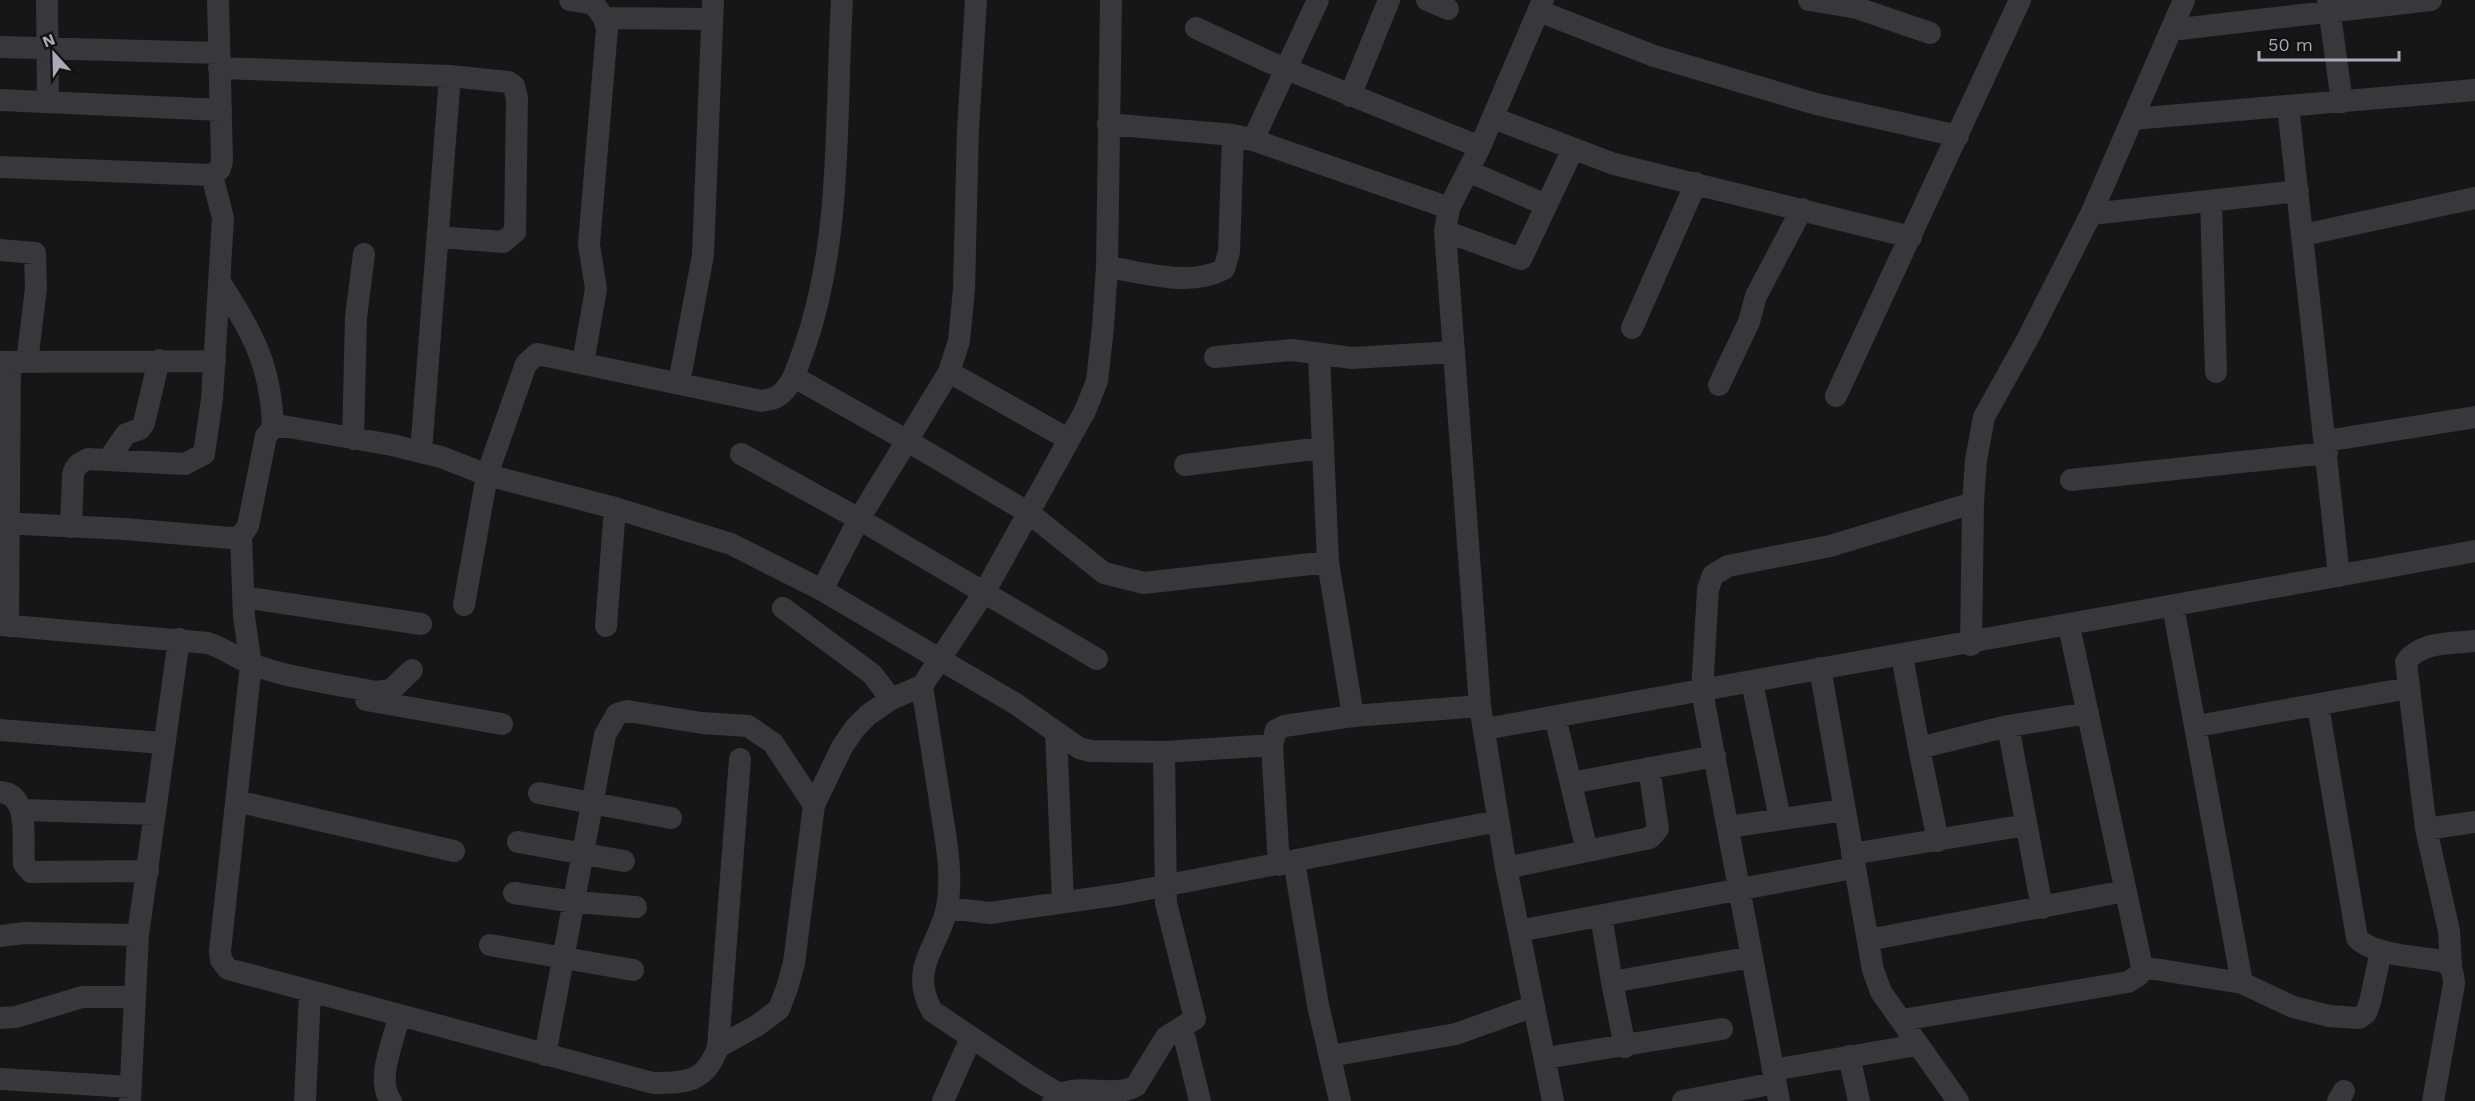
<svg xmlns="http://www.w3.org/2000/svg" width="2475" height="1101" viewBox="0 0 2475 1101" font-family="'Work Sans',sans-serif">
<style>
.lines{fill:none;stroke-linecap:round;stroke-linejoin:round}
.minor{stroke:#37373c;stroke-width:22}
</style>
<rect width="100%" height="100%" fill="#161617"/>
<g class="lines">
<!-- minor -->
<path class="minor" d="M47,0l1,101
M570,0l24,4 10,14 3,11 -18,215 7,45 -13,74
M1427,0l21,9
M1543,0l-63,147 -31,61 -4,23 35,475 26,162 47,233
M1809,0l48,8 73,25
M2328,0l14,102
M1539,11l115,45 162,48 142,32
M604,18l106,1
M1196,28l73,34 211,85
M2171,30l260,-30
M0,47l219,6
M219,68l231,8 58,6 6,4 3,12 -2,134 -12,10 -65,-5
M1350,96l39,-96
M0,100l221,10
M2288,106l51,470
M1493,118l121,46 297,73
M2132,119l343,-29
M1108,124l125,11 20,5 196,68
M1253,140l65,-140
M0,167l212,8 8,-6 2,-8 -4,-161
M1468,171l78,34
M2211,201l5,171
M2091,214l207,-23
M1445,231l76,28 52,-110
M2303,235l172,-37
M0,250l35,3 1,35 -9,74
M1107,267c37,5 83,21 117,2l5,-17 4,-117
M220,282c33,53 51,82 53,146
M1632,328l64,-145
M1319,355l9,207 25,154
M1215,357l77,-7 60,8 102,-6
M0,362l215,-1
M949,372l119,67
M794,377l112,63 123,73 75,60 40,10 184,-21
M679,383l24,-128 10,-255
M1719,385l30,-63 7,-26 46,-87
M1836,396l184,-396
M353,439l3,-122 8,-63
M2326,441l149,-24
M421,452l29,-376
M741,454l118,65 238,140
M108,460l18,-26 14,-5 4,-6 15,-63
M1185,465l137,-17
M2071,480l256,-27
M0,523l125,6 105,9 11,-2 7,-10 18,-90 7,-8 10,-2 109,19 49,12 46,18 128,33 116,36 91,46 194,114 63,44 12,3 73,1 108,-7
M71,527l2,-52c2,-9 6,-12 15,-16l97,5 19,-10 8,-55 11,-181 -11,-43
M241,536l3,81 7,47 -31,287 1,9 7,9 425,114c34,0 53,-1 65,-36l40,-22 21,-16 8,-21 7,-25 20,-158 28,-58 13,-19 13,-13 23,-16 31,-13
M822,590l37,-71 90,-147 10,-31 5,-52 4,-160 8,-129
M243,597l178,27
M464,605l23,-130 39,-111 11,-10 224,47c7,-1 15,-2 21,-8 12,-11 16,-29 22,-44 39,-111 31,-233 38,-349
M2173,606l69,377
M783,608l89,66 19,25
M0,625l208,18c17,6 31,16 46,22 39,14 82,19 122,27l15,-2 21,-20
M8,626l2,-264
M606,626l9,-118
M1971,645l2,-142 3,-43 8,-43 44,-79 63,-124 93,-214
M1902,656l17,92
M1820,668l53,302 8,22 77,109
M1752,682l28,137
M366,700l136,24
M2318,706l39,232c15,17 63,19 85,23 11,6 11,11 12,23l-21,117
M1555,717l32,134
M2008,726l34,182
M2197,726l212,-38
M1485,729c330,-58 660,-117 990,-178
M0,730l162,13
M1056,732l7,170
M1571,783l144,-27
M0,792c31,2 22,50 24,72l7,8 117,-1
M539,793l132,25
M236,801l218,50
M21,810l133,4
M1728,827l117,-17
M2426,829l49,-7
M1938,841l-19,-93 89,-22 80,-13
M518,842l106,19
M1852,854l174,-29
M1294,861l24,144 22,96
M1279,865l-7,-120 4,-15 8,-4 69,-10 127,-10
M1506,868l144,-30 8,-9 -9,-61
M514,893l61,9 61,5
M947,908l43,5 132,-19 376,-73
M1601,916l11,66
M1519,931l334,-63
M0,936l25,-3 113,2
M1868,940l257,-49
M490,945l143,25
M2451,966l-2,-35 -23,-102 -20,-167c15,-21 45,-18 69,-21
M2142,967l100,16 51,24 36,9 30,2 7,-5 4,-11 11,-51
M0,1018l16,-1 66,-20h52
M1902,1020l226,-38 11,-7 3,-8 -73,-341
M1182,1027l18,74
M718,1047l22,-288
M1625,1047l-13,-65 140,-25
M545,1055l60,-320 12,-21 10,-3 75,12 46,3 25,17 41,62
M1330,1056l126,-22 78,-28
M1849,1056l10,45
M1546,1058l176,-29
M1773,1070l144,-25
M0,1079l130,8
M1059,1094l-30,-18 -97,-65c-24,-44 7,-64 15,-103 6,-33 -1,-69 -6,-100 -6,-41 -13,-82 -19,-122l63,-95 100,-180 12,-30 6,-54 4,-60 4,-267
M130,1101l8,-166 41,-296
M305,1101l5,-108
M391,1101c-16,-21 3,-61 8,-84
M943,1101l28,-63
M1053,1101c18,-22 58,-1 83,-15l30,-49 29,-18 -29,-116 -2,-151
M1683,1101l92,-18
M1779,1101l-77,-410 6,-102 5,-14 15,-9 102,-20 143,-43
M2338,1101l6,-10"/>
</g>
<!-- north arrow -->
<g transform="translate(54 54) rotate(338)" stroke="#111112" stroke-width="4.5" paint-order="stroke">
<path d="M0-4.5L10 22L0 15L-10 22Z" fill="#a8aab7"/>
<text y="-9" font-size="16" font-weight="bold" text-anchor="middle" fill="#a8aab7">N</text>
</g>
<!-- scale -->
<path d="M2259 51v9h140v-9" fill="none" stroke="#a8aab7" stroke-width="3"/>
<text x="2268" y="51" font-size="18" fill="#a8aab7" stroke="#111112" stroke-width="4.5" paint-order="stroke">50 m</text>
</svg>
